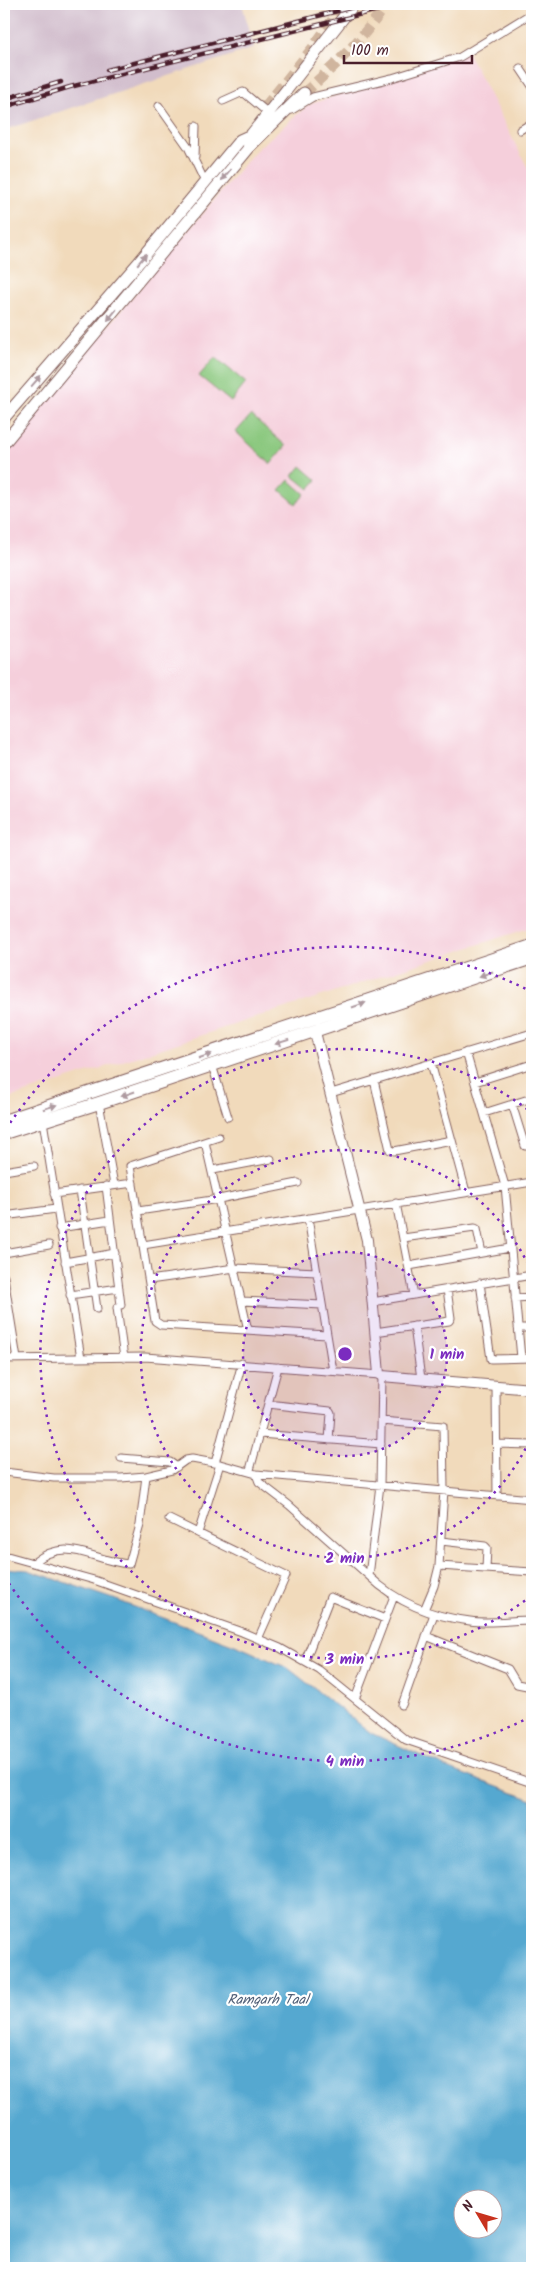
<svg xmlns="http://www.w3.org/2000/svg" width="536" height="2272" viewBox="0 0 536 2272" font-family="Kalam,sans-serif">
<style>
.built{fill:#f5cfdb}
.industrial{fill:#d1bdcc}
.green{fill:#89c77d;stroke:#6a7354}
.water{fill:#54a8d0;stroke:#4f647e;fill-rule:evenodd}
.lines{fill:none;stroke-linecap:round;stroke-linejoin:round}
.primary-tunnel{stroke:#d0b59e;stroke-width:11;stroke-dasharray:11 5.5;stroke-linecap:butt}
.street-casing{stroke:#84605d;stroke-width:9}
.secondary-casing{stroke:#84605d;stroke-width:12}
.primary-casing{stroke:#84605d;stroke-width:13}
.highway-casing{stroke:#84605d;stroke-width:14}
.street{stroke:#fff;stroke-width:7}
.secondary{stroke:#fff;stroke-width:10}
.primary{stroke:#fff;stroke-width:11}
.highway{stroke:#fff;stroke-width:12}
.rail-casing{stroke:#4a1f2b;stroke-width:4.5}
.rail{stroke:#fff;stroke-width:2.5;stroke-dasharray:8;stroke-linecap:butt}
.oneway{fill:#ae9aa0}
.ring{fill:none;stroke:#7b2cbf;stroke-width:2.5;stroke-dasharray:2.5 5}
.labels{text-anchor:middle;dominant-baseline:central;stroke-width:4.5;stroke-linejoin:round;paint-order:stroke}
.water-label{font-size:14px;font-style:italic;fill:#4e5d75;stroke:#fff}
.centre{fill:#7b2cbf;stroke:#fff;stroke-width:2.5}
.ring-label{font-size:15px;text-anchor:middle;font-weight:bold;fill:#7b2cbf;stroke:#fff;stroke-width:4.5;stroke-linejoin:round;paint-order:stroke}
</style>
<rect width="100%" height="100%" fill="#fff"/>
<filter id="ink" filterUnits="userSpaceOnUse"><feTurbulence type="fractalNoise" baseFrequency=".02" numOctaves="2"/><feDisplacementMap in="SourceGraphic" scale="10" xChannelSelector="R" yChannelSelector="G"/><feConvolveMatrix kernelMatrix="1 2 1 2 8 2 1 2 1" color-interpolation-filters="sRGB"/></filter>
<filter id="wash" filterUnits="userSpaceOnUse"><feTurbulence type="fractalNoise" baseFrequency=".0096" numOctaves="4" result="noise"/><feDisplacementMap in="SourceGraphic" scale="20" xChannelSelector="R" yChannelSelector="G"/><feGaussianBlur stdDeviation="1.12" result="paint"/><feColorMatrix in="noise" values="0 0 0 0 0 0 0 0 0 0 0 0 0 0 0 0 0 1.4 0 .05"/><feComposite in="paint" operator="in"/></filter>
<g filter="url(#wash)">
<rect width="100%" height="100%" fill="#f1dabb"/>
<!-- built -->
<path class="built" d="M467,51l65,125v751l-528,173v-650l252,-300 52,-45z"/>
<!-- industrial -->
<path class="industrial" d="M4,4h238l12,44 -250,82z"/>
<!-- green -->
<path class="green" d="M215,357l31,26 -15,19 -32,-26z
M251,415l35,31 -15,18 -35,-32z
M301,466l16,14 -8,9 -16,-13z
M289,480l16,14 -9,10 -16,-14z"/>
<!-- water -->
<path class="water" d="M4,1568l24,2 83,28 129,49 48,21 83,65 79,36 82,31v468h-528zM464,2200h30v30h-30z"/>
</g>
<g filter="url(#ink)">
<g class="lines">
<!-- primary-tunnel -->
<path class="primary-tunnel" d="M304,93c32,-28 59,-54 82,-89
M265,107l47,-58 32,-45"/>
<defs>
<path id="street" d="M520,68l12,18
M223,101l20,-9 25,21
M159,106l29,41 17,35
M292,110l21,-13 79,-19 68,-21 72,-44
M520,130l12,-7
M195,157l1,-31
M466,1052l39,134 16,172
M431,1063l35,129
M212,1065l16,52
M374,1080l16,70 4,1 58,-11
M475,1082l57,-18
M331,1093l201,-60
M99,1103l15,82
M512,1104l13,42h7
M484,1113l48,-15
M43,1121l38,237
M219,1137l-89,29 25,155 6,4 166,10
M205,1142l43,188
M213,1170l58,-11
M4,1171l30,-5
M106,1186l15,119
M80,1190l17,119
M54,1194l79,-11
M396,1203l18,92
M138,1211l81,-12 79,-16
M4,1216l52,-7
M308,1218l25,153
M59,1228l51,-8
M403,1238l72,-10 2,1 5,24
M143,1245l389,-63
M4,1253l45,-8
M65,1262l50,-9
M409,1266l101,-18
M4,1277l13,82
M149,1280l86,-12 82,4
M480,1283l11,76 41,-1
M70,1295l49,-7
M515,1298l17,-1
M242,1301l80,4
M372,1302l160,-27
M117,1308l7,50
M414,1326l7,53
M518,1328h14
M375,1332l74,-11 2,-3 -4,-29
M4,1359l141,-2 235,18
M382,1376l-2,109 -11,91c27,26 63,41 101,45 20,3 42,-1 62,-1
M496,1386l1,110
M268,1404l62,7 1,2 -2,27
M381,1421l62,5 1,64 -5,76 -5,20 -10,24
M260,1434l121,10
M497,1444l35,1
M121,1458l49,4 7,5
M215,1463l27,-100
M250,1470l28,-103
M4,1472l50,6h67l25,-2 26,-6 14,-10 6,-1 28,5 36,10 276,25
M256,1474l3,8 30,23 80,71
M169,1519l117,57 -28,63
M198,1533l22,-69
M441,1541l44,5 2,2 -1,21
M4,1555l90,25 148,52 38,16 39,22 87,70 126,43
M33,1563c35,-29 60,-1 96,1l11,-39 6,-49
M439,1566l93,6
M426,1636l82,33 9,15 15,3
M305,1661l25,-64 55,22
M355,1699l39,-103
M402,1705l32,-91"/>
<path id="secondary" d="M315,1032l52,208 12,134 3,2 150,13"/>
<path id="primary" d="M250,146l54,-53
M4,418l136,-157 100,-121 11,-5 103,-131
M4,443l244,-294 3,-14"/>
<path id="highway" d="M4,1121l528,-175
M4,1133l95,-30 433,-145"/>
</defs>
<!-- street casing -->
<use href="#street" class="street-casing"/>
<!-- secondary casing -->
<use href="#secondary" class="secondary-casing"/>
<!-- primary casing -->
<use href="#primary" class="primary-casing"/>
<!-- highway casing -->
<use href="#highway" class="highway-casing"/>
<!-- street -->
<use href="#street" class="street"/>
<!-- secondary -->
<use href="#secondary" class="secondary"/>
<!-- primary -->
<use href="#primary" class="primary"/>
<!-- highway -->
<use href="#highway" class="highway"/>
<defs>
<path id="rail" d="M107,70l258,-66
M4,99l57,-17
M4,107l66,-20 332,-83"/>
</defs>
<!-- rail casing -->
<use href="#rail" class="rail-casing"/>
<!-- rail -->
<use href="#rail" class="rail"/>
</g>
<!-- one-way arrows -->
<defs><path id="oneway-solid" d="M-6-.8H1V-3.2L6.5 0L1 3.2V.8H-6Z" transform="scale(1.25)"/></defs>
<g class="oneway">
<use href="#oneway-solid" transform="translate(226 175) rotate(129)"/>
<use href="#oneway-solid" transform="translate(142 259) rotate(-50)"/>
<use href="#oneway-solid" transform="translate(112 315) rotate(129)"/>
<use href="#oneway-solid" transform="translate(36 381) rotate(-49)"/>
<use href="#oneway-solid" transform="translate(486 974) rotate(161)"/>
<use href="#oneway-solid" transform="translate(359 1005) rotate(-19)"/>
<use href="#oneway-solid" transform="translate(282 1042) rotate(162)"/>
<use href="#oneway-solid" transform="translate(205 1056) rotate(-19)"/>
<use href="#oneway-solid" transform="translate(128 1094) rotate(161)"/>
<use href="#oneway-solid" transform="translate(50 1107) rotate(-18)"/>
</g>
</g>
<!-- distance rings -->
<circle cx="345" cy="1354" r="102" fill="#7b2cbf" fill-opacity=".12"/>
<g class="ring">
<circle cx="345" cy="1354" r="102"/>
<path d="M532 1435A204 204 0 1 1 532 1273"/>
<path d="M531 1596A305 305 0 1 1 531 1112"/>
<path d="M530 1717A407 407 0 0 1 6 1579M6 1129A407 407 0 0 1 530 991"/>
</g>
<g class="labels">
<!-- water labels -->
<g class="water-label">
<text x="268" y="2000">Ramgarh Taal</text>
</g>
</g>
<circle cx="345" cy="1354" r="8" class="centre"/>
<g class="ring-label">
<text x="447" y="1359">1 min</text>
<text x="345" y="1563">2 min</text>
<text x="345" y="1664">3 min</text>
<text x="345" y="1766">4 min</text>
</g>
<!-- margin -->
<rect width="536" height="2272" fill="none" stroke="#fff" stroke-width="20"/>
<!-- north arrow -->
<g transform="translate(478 2214) rotate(308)"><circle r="24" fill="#ffffff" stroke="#b7a5aa"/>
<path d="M0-4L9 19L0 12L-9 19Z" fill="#c8321e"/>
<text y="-8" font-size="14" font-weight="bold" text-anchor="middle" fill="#4a1f2b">N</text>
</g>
<!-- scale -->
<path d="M344 55v8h128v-8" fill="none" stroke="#4a1f2b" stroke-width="2.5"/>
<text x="351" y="55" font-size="15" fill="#4a1f2b" stroke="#ffffff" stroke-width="4" paint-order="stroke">100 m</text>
</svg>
